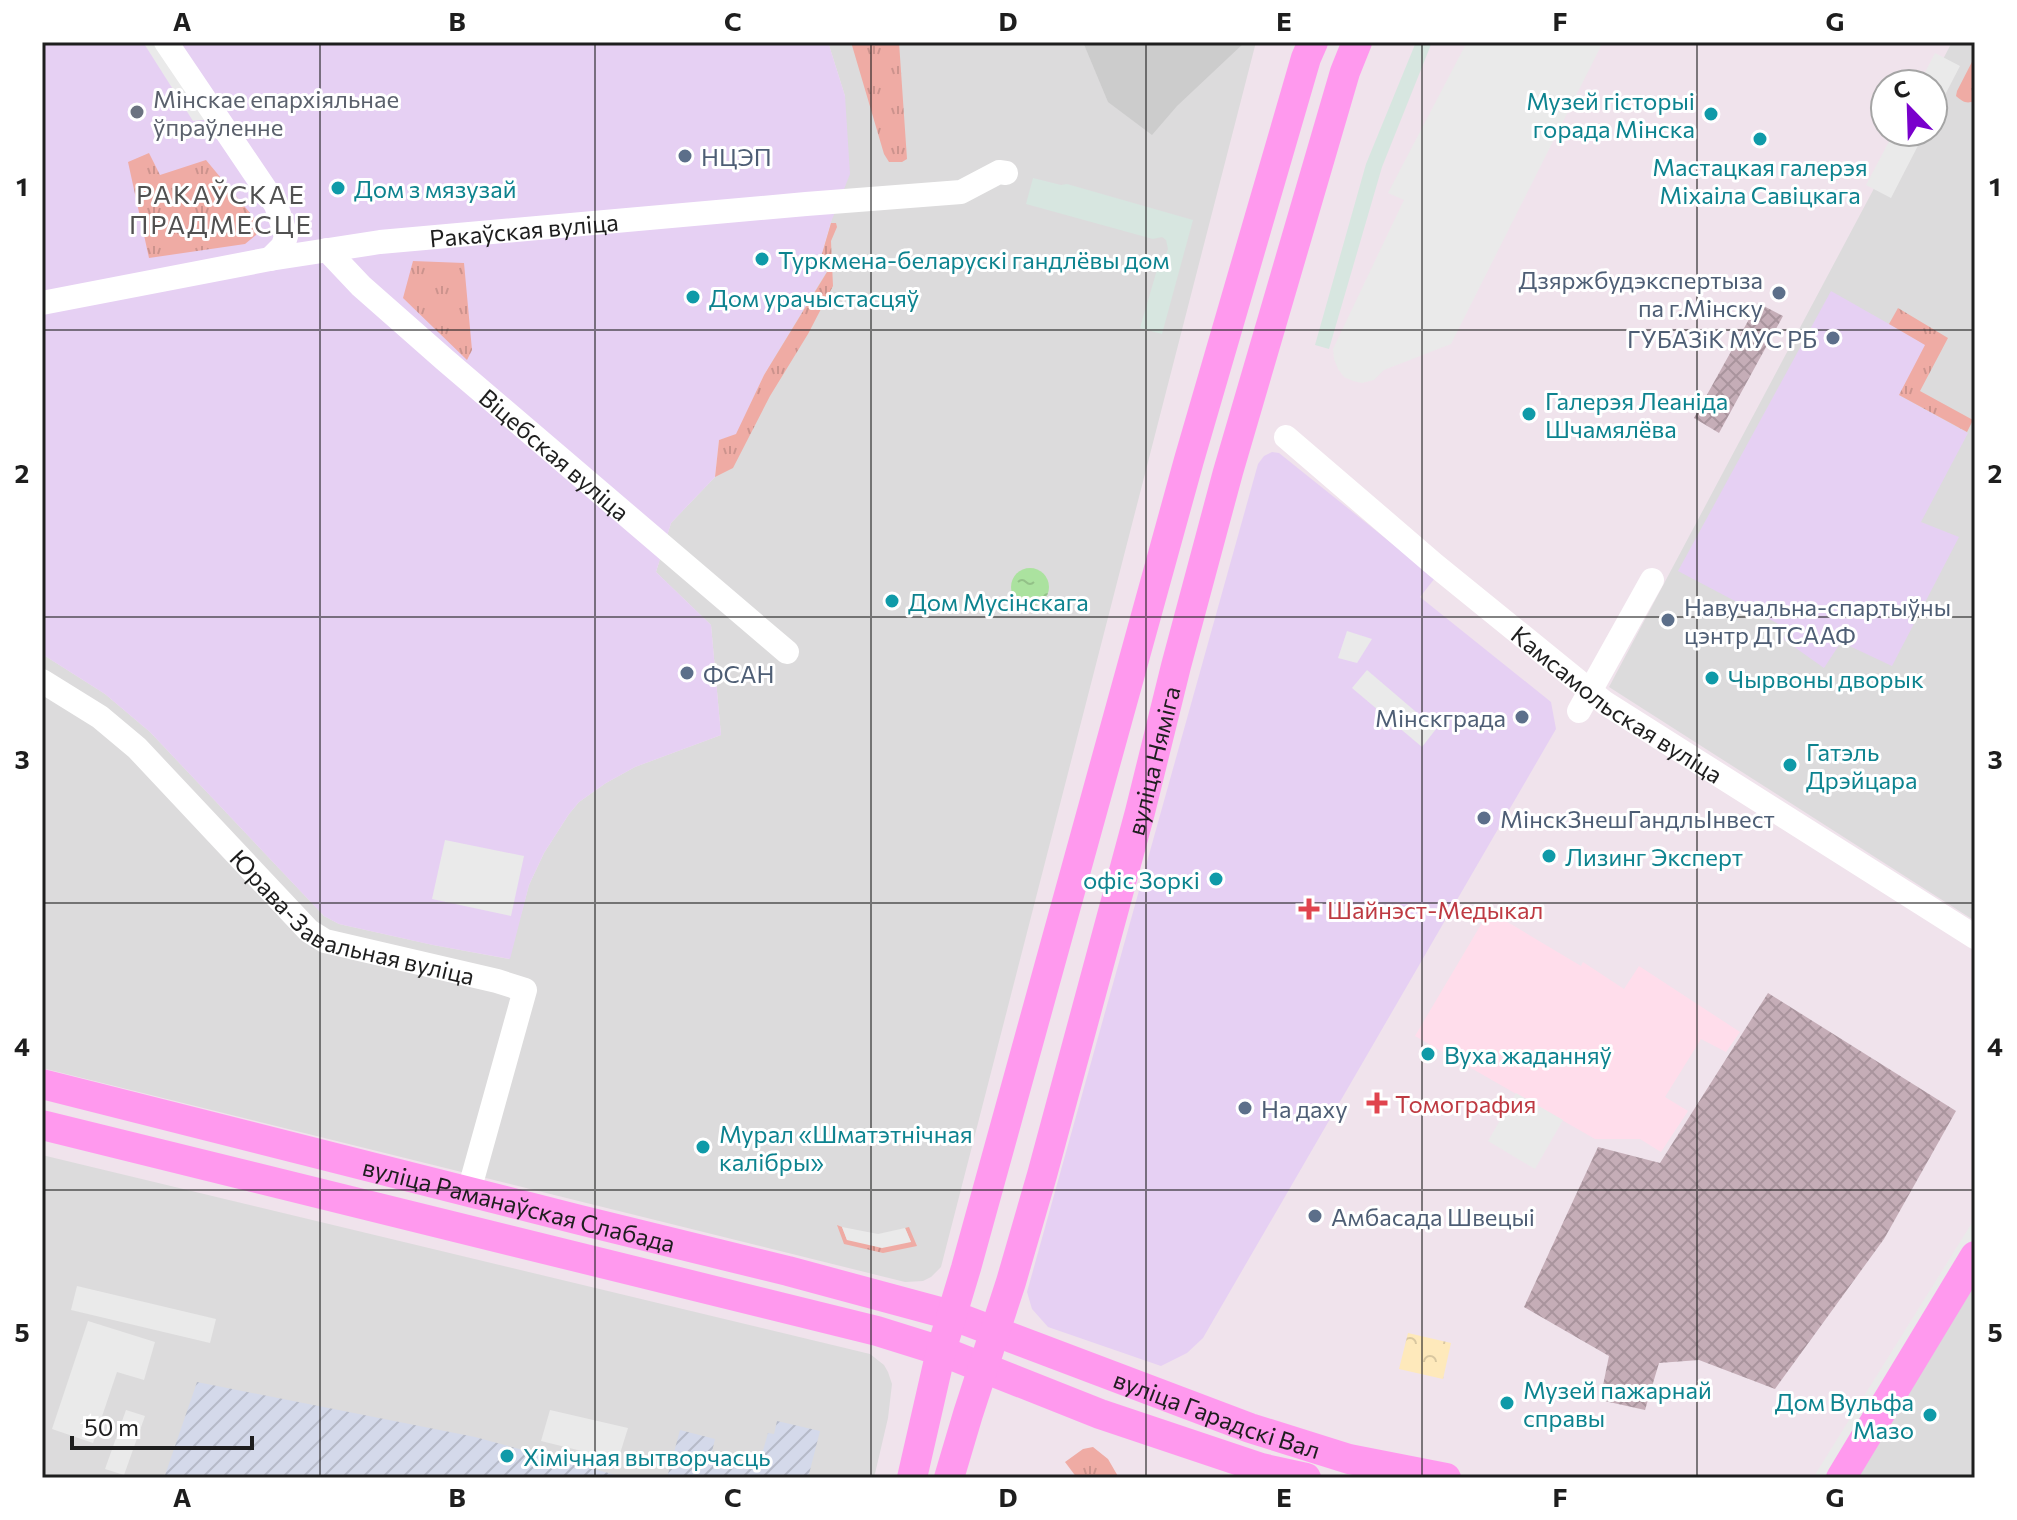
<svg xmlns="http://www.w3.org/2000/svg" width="2017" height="1520" viewBox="0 0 2017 1520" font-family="Commissioner,sans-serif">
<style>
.residential{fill:#dcdbdc}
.commercial{fill:#e6d0f3}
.industrial{fill:url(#industrial-furrows)}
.education{fill:#ffddeb}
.religious{fill:#ccc}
.construction{fill:url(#construction-cross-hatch)}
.grass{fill:url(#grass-tufts)}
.park{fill:url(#park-crowns)}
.parking{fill:#eaeaea}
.plaza{fill:#d7e6e0}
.water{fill:url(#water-ripples)}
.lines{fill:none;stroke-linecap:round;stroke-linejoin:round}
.minor{stroke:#fff;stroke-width:24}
.major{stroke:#f9e;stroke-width:30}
.grid{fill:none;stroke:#1e1e1e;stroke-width:2;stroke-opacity:0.55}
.worship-dot{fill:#6b7280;stroke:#fff;stroke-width:3}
.culture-dot{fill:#0f9aa8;stroke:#fff;stroke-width:3}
.service-dot{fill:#5c6f8a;stroke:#fff;stroke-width:3}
.health-dot{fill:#e0444e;stroke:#fff;stroke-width:3}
.labels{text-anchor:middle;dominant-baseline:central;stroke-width:6;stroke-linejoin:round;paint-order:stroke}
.worship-label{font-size:24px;fill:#5b616d;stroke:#fff;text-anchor:start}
.culture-label{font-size:24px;fill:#0d838f;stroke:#fff;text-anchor:start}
.service-label{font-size:24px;fill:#4e5e75;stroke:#fff;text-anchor:start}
.street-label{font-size:24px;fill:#1e1e1e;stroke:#fff}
.health-label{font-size:24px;fill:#be3a42;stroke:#fff;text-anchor:start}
.neighbourhood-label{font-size:26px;letter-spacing:2px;fill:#515151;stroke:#fff}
.neatline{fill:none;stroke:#1e1e1e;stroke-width:3}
.grid-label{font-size:26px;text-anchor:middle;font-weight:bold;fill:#1e1e1e}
</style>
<defs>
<pattern id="industrial-furrows" width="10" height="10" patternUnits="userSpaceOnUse" patternTransform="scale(2)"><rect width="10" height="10" fill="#d4d9ea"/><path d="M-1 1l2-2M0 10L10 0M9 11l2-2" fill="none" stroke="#b6bac8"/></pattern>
<pattern id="construction-cross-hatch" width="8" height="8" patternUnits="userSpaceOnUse" patternTransform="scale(2)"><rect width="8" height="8" fill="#c5adb7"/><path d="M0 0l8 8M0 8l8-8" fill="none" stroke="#a9949d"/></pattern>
<pattern id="grass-tufts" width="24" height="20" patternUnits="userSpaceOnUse" patternTransform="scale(2)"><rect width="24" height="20" fill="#efaba4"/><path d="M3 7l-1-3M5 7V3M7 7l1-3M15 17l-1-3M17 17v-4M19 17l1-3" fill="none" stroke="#cc938d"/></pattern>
<pattern id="park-crowns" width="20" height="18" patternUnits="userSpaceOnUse" patternTransform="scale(2)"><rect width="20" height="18" fill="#fee9bb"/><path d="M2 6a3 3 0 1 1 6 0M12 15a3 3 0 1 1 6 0" fill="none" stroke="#d9c7a0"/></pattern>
<pattern id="water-ripples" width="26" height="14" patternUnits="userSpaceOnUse" patternTransform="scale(2)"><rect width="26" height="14" fill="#abe29f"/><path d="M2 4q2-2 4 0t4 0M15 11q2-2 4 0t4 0" fill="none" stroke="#93c188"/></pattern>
</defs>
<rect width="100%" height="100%" fill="#f0e3ec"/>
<!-- residential -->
<path class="residential" d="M828,42h428l-315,1225 -10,10 -8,4 -18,1 -863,-214v-414l63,40 45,38 174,184 15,8 94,21 76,14 20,-74 15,-32 25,-39 10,-12 27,-19 29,-16 86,-32 -10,-110 -55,-53 15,-49 44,-46 104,-213 12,-42 14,-126z
M1952,42h23v879l-366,-234 295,-555h29v-48h-3z
M42,1155l828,199 14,11 4,7 4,12 -4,34 -14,60h-832z
M1975,1273v205h-125z"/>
<!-- commercial -->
<path class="commercial" d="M42,42h786l17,54 5,78 -19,48 -12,42 8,7 -63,104 -28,60 -17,5 -4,37 -44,46 -15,49 55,53 10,110 -86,32 -29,16 -27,19 -10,12 -25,39 -15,32 -19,74 -77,-14 -94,-21 -15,-8 -174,-184 -45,-38 -63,-40z
M1831,291l95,54 -27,50 69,38 -47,89 38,15 -67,129 -51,-24 -17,26 -41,-29 5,-10 -110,-58z
M1272,452l7,1 156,125 -15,19 131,105 5,27 -353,609 -16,15 -26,13 -113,-39 -16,-18 -5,-17 231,-828 6,-8z"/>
<!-- industrial -->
<path class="industrial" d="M197,1382l278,55 152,41h-463z
M777,1421l43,10 -12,47h-141l13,-48 35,9 -4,17 47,12 10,-35 6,1z"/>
<!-- education -->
<path class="education" d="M1489,911l92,55 2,-4 41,27 15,-23 101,66 -14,20 -25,-13 -36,58 23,14 -27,41 -21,-13h-45l-180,-103z"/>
<!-- religious -->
<path class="religious" d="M1083,42h162l-68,64 -25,29 -44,-33z"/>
<!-- construction -->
<path class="construction" d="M1758,303l25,13 -64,117 -25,-15z
M1768,993l188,118 -72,128 -109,150 -76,-29 -40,3 -14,47 -45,-10 9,-44 -85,-49 74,-160 62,16z"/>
<!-- grass -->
<path class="grass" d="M851,42h48l8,117 -5,3h-13l-5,-8z
M1975,56v45c-9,3 -12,1 -19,-5l1,-5z
M149,153l11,22 46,-15 54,65 -4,10 -11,9 -96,14 -21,-96z
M831,223h5l1,4 -6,14 2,45 -25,48 -38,62 -37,72 -18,9 4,-37 17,-6 28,-59 63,-103 -8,-8z
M413,261l51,2 8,87 -5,10 -64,-62z
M1898,308l50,30 -28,53 53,29 -6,12 -68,-37 26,-50 -36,-21z
M837,1225l5,2 5,13 64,2 -6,-14 4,-1 8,19 -34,7 -39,-9z
M1093,1447l15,12 11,19h-42l-12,-16 18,-13z"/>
<!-- park -->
<path class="park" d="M1408,1333l43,10 -8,36 -44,-10z"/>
<!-- parking -->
<path class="parking" d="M143,42h17l51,77 -18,2z
M1467,42h136l-152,302 -67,26 -10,10 -12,3 -9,-2 -9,-4 -6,-8 -4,-10 -1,-10 71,-149 -16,-7z
M1935,53l25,13 -27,52v-34h-14z
M1894,132h31l-34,66 -25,-13z
M1347,631l25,8 -15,24 -19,-5z
M1367,670l69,59 -14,18 -70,-59z
M445,840l79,16 -13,60 -79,-17z
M1516,1093l47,27 -28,49 -47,-28z
M1975,1218v29l-144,231h-18z
M842,1227l36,7 27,-6 6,14 -29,6 -35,-8z
M77,1286l139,33 -6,24 -139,-33z
M88,1321l67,21 -11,38 -27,-8 -24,71 -41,-14z
M126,1410l19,6 -21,59 -19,-6z
M550,1410l78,18 -10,32 -77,-19z"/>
<!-- plaza -->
<path class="plaza" d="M1416,42h16l-50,125 -53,182 -14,-4 51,-181z
M1033,178l28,7 6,-1 126,36 -31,114 -22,-6 21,-72 5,-2 2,-5 -2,-9 -4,-3 -9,2 -127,-35z"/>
<!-- water -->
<path class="water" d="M1011 587a19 19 0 1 1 38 0a19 19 0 1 1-38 0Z"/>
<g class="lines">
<!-- minor -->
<g class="minor">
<path d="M166,42l110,163 10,31 -3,10 -13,13"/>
<path id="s1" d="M327,250l34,36 84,74 342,292"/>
<path id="s2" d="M42,303l228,-44 110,-17 426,-38 155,-12 38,-20 7,1"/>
<path id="s3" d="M1286,437l149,128 170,138 370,234"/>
<path id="s4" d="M42,681l58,36 37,31 172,183 16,10 172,40 28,9 -56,201"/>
<path d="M1579,711l73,-131"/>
</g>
<!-- major -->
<g class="major">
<path id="s5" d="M42,1084l538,136 208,51 163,44 299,113 99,31 97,19"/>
<path d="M42,1125l835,206 64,20 159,63 161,54 45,10"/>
<path d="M912,1478l29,-127 25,-83 223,-808 117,-402 7,-16"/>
<path id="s6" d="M949,1478l19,-64 43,-132 31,-107 98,-363 36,-146 52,-194 117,-400 12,-30"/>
<path d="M1841,1478l134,-222"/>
</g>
</g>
<!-- grid -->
<path class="grid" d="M320,42v1436M595,42v1436M871,42v1436M1146,42v1436M1422,42v1436M1697,42v1436M42,330h1933M42,617h1933M42,903h1933M42,1190h1933"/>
<!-- markers -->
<circle class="worship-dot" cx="137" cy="112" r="8"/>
<g class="culture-dot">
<circle cx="1711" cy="114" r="8"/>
<circle cx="1760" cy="139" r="8"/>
<circle cx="338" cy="188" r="8"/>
<circle cx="762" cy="259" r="8"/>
<circle cx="693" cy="297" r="8"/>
<circle cx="1529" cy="414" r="8"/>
<circle cx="892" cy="601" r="8"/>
<circle cx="1712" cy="678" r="8"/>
<circle cx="1790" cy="765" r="8"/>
<circle cx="1549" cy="856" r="8"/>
<circle cx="1216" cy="879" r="8"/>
<circle cx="1428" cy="1054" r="8"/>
<circle cx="703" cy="1147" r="8"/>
<circle cx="1507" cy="1403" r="8"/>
<circle cx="1930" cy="1415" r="8"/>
<circle cx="507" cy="1456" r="8"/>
</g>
<g class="service-dot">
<circle cx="685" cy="156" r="8"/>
<circle cx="1779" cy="293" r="8"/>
<circle cx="1833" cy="338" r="8"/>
<circle cx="1668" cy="620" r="8"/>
<circle cx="687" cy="673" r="8"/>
<circle cx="1522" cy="717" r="8"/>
<circle cx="1484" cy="818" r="8"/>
<circle cx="1245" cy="1108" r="8"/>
<circle cx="1315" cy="1216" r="8"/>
</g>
<g class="health-dot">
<path d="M1305 897h8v8h8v8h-8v8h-8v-8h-8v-8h8z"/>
<path d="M1373 1091h8v8h8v8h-8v8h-8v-8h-8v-8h8z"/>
</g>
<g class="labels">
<!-- worship labels -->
<g class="worship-label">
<text x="153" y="98">Мінскае епархіяльнае<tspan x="153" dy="28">ўпраўленне</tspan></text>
</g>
<!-- culture labels -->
<g class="culture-label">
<text x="1695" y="100" text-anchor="end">Музей гісторыі<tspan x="1695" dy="28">горада Мінска</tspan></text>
<text x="1760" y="166" text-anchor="middle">Мастацкая галерэя<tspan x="1760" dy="28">Міхаіла Савіцкага</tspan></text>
<text x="354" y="188">Дом з мязузай</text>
<text x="778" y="259">Туркмена-беларускі гандлёвы дом</text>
<text x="709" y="297">Дом урачыстасцяў</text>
<text x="1545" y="400">Галерэя Леаніда<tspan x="1545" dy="28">Шчамялёва</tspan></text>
<text x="908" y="601">Дом Мусінскага</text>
<text x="1728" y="678">Чырвоны дворык</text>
<text x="1806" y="751">Гатэль<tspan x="1806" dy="28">Дрэйцара</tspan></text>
<text x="1565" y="856">Лизинг Эксперт</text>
<text x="1200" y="879" text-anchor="end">офіс Зоркі</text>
<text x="1444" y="1054">Вуха жаданняў</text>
<text x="719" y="1133">Мурал «Шматэтнічная<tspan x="719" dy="28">калібры»</tspan></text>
<text x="1523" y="1389">Музей пажарнай<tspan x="1523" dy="28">справы</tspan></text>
<text x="1914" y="1401" text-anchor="end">Дом Вульфа<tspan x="1914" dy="28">Мазо</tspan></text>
<text x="523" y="1456">Хімічная вытворчасць</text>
</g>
<!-- service labels -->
<g class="service-label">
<text x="701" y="156">НЦЭП</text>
<text x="1763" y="279" text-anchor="end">Дзяржбудэкспертыза<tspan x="1763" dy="28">па г.Мінску</tspan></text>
<text x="1817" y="338" text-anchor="end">ГУБАЗіК МУС РБ</text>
<text x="1684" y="606">Навучальна-спартыўны<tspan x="1684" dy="28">цэнтр ДТСААФ</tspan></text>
<text x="703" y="673">ФСАН</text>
<text x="1506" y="717" text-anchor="end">Мінскграда</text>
<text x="1500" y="818">МінскЗнешГандльІнвест</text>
<text x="1261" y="1108">На даху</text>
<text x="1331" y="1216">Амбасада Швецыі</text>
</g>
<!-- street labels -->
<g class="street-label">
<text stroke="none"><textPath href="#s2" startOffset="488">Ракаўская вуліца</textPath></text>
<text stroke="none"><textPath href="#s1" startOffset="306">Віцебская вуліца</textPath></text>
<text stroke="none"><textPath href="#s3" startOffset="426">Камсамольская вуліца</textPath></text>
<text stroke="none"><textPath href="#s6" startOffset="746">вуліца Няміга</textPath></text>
<text stroke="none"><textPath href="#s4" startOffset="400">Юрава-Завальная вуліца</textPath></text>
<text stroke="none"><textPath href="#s5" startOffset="492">вуліца Раманаўская Слабада</textPath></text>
<text stroke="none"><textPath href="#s5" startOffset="1222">вуліца Гарадскі Вал</textPath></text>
</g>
<!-- health labels -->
<g class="health-label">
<text x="1327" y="909">Шайнэст-Медыкал</text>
<text x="1395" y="1103">Томография</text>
</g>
<!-- neighbourhood labels -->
<g class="neighbourhood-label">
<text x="221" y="193">РАКАЎСКАЕ<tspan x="221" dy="30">ПРАДМЕСЦЕ</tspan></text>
</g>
</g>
<!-- border -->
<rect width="2017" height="1520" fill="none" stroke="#ffffff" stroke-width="88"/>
<!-- north arrow -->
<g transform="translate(1909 108) rotate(337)"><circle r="38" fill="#ffffff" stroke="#a5a5a5" stroke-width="2"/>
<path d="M0-6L14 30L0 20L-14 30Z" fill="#7900cc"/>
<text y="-12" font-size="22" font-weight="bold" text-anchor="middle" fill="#1e1e1e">С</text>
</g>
<!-- scale -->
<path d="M72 1436v12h180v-12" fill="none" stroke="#1e1e1e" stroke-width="4"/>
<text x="84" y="1436" font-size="24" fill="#1e1e1e" stroke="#ffffff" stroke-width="6" paint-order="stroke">50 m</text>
<rect x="44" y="44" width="1929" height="1432" class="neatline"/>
<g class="grid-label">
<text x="182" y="31">A</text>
<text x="457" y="31">B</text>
<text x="733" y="31">C</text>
<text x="1008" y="31">D</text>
<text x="1284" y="31">E</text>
<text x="1560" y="31">F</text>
<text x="1835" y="31">G</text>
<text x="22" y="196">1</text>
<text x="1995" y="196">1</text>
<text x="22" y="483">2</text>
<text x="1995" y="483">2</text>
<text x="22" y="769">3</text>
<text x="1995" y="769">3</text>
<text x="22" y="1056">4</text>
<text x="1995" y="1056">4</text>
<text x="22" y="1342">5</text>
<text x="1995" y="1342">5</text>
<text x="182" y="1507">A</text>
<text x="457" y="1507">B</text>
<text x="733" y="1507">C</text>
<text x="1008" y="1507">D</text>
<text x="1284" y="1507">E</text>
<text x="1560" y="1507">F</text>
<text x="1835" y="1507">G</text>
</g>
</svg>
